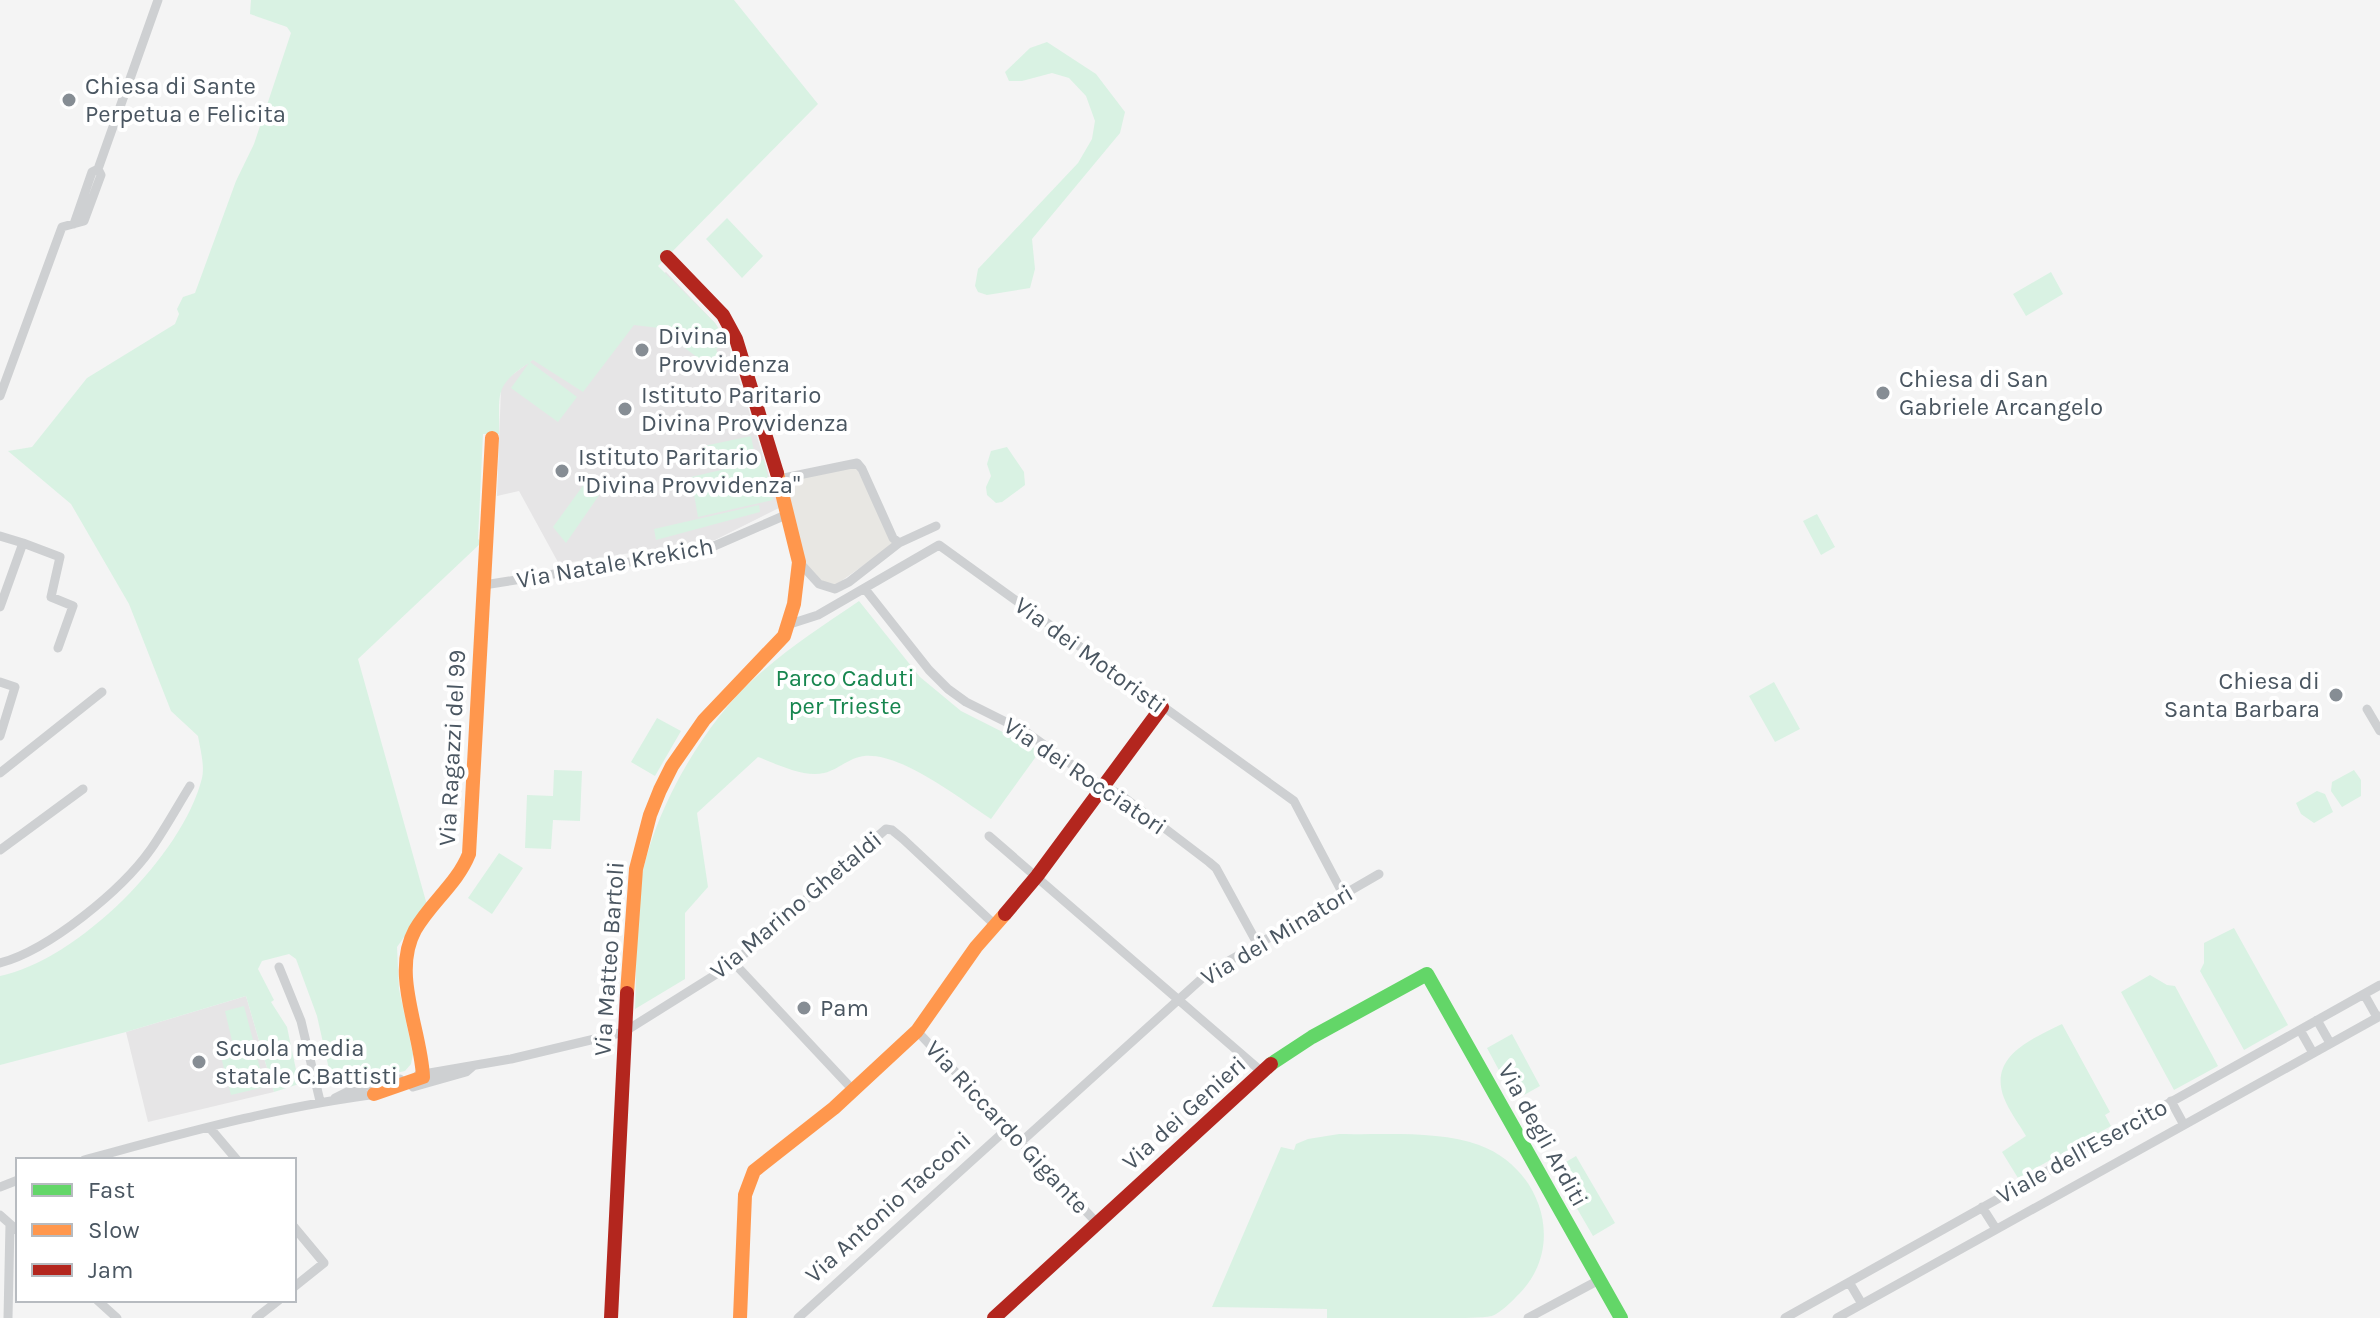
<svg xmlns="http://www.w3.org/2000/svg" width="2380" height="1318" viewBox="0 0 2380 1318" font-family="Karla,sans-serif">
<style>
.commercial{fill:#e8e7e3}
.education{fill:#e6e5e6}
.green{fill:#d9f2e3}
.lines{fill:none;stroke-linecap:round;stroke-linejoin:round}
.street{stroke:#ced0d2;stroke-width:9}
.fast{stroke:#63d668;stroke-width:14}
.slow{stroke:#ff974d;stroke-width:14}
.jam{stroke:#b3261e;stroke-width:14}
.poi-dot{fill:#868d94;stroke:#fff;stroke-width:3}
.labels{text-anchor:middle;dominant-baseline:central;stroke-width:8;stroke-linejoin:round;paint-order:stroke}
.poi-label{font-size:24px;fill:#4a5661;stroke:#fff;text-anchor:start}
.street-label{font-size:24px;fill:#4a5661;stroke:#fff}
.park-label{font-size:24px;fill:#17864f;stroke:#fff}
</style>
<rect width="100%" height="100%" fill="#f4f4f4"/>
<!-- commercial -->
<path class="commercial" d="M855,465l39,79 -60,42 -13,-4 -20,-22 -18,-79z"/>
<!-- education -->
<path class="education" d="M666,272l49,51 13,20 51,165 -64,32 -156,24 -40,-73 -22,5 4,-108 3,-7 28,-21z
M246,996l28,96 -126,30 -22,-90z"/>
<!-- green -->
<path class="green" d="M251,0h483l84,104 -160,162 57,57 13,20 -12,6 6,16 -11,3 -52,-40 -25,-3 -51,67 -50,-32 -3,2 47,35 -19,25 -47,-34 18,-25c-36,23 -29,31 -30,71h-16l-5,105 4,3 -124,117 69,246 -30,42 2,42 14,65 -2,10 -6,7 -72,16 -16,-71 -21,-57 -7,-5 -27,7 -4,8 16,31 -3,2 16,25 12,57 -25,8 -28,-96 -120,36 -126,33v-89c78,-16 183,-121 202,-198 3,-12 -2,-30 -4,-42l-27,-25 -42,-107 -58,-100 -63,-53 24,-4 55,-69 88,-54 4,-10 -2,-5 6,-12 12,-4 41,-112 18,-37 37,-111 -4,-6 -37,-13z
M1047,42l49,32 29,38 -5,21 -88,106 3,30 -5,19 -43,7 -9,-3 -3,-6 3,-17 100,-106 14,-24 3,-18 -9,-25 -17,-18 -17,-5 -30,8h-13l-4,-9 25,-24z
M727,218l36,38 -21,22 -36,-39z
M2051,272l12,22 -37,22 -13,-22z
M751,436l4,20 -47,12 -4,-22z
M1007,447l17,25 1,13 -23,17 -6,1 -9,-8 -1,-8 5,-11 -4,-12 4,-13z
M764,460l9,40 -75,17 -7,-40z
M590,476l14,12 -38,55 -13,-16z
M759,505l1,7 -104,28 -2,-11z
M1817,514l18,33 -14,8 -18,-34z
M859,601l61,76 41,34 79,40 -49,68c-31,-20 -90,-67 -127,-63 -16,2 -26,14 -40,17 -20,5 -47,-9 -66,-16l-61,56 11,74 -23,26v66l-50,30c2,-40 0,-82 5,-122 11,-72 62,-162 116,-210 32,-29 68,-52 103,-76z
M1774,682l26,47 -25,13 -26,-46z
M657,718l24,13 -26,45 -24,-14z
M554,770l28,1 -2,50 -27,-1 -2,29 -26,-1 2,-53 26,1z
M2354,770l7,10v16l-19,11 -11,-16 1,-9z
M2317,791l8,3 8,18 -19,11 -13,-9 -5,-11z
M499,853l24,15 -31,46 -24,-16z
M2234,928l54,97 -44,25 -44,-79 4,-8v-20z
M2150,975l17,10 8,1 43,80 -44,24 -53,-98z
M244,1006l9,34 -20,5 -8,-34z
M2062,1024l48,88 -5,3 6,11 -93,52 -16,-26 24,-16c-7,-12 -17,-25 -22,-38 -16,-42 28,-59 58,-74z
M1512,1034l28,52 -25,14 -28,-52z
M254,1045l11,42 -34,8 -11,-42z
M1339,1134c43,1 100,-4 140,11 61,22 88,99 41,148 -8,8 -18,19 -28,23 -11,2 -30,2 -43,2 -40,0 -81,0 -122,0v-9l-115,-2 69,-160 13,3 2,-6 12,-5z
M1576,1156l39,67 -22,13 -39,-67z"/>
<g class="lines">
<!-- street -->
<path class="street" d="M74,224l18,-52 6,-3
M0,396l62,-169 22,-6 17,-46 -3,-6 60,-169
M779,479l78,-16 5,6 31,69 6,5 37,-17
M0,536l23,7 -23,64
M23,543l37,14 -9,40 22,9 -15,42
M799,562l20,22 16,5 14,-7 50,-39
M484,585l221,-35 83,-36
M865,589l64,81 19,19 18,13 60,30 70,50 25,13 88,67 7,6 41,75
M790,624l28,-9 121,-70 355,256 49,93
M0,682l15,5 -15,49
M2367,709l13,22
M0,773l102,-81
M989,836l273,236
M0,850l83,-61
M0,963c49,-13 122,-73 151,-114 14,-20 26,-42 39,-63
M734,963l119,127
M279,967l22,54 19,80
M2364,994l13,23
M2317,1020l13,23
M2300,1030l13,23
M917,1031l180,192
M418,1075l93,-16 113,-27 110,-69 152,-134 6,1 11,9 91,85
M413,1087l53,-15 7,-6
M335,1098l18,-9 47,-10
M2171,1101l13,24
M209,1127l28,33
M1021,1142l187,-169 171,-99
M84,1160c97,-26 195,-54 295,-66
M0,1187l18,-7
M1982,1207l14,22
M0,1215l18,16
M294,1227l30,36 -30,24
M1849,1282l13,22
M97,1300l20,18
M8,1318l2,-94
M256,1318l23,-18
M798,1318l210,-190
M1528,1318l71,-38
M1785,1318l595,-333
M1837,1318l543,-302"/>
<!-- fast -->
<path class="fast" d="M1271,1064l41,-27 115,-63 194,344"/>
<!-- slow -->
<path class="slow" d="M627,993l9,-124 14,-54 10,-25 12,-24 32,-46 80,-84 10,-32 5,-42 -22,-89
M374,1094l49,-17c-2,-47 -32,-103 -8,-147 16,-28 42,-46 54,-76l23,-416
M740,1318l5,-123 9,-24 80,-63 83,-77 59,-84 29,-33"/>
<!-- jam -->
<path class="jam" d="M667,257l56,58 13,24 41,134
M1005,914l32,-38 125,-169
M611,1318l16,-325
M994,1318l277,-254"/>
</g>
<!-- markers -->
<g class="poi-dot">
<circle cx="69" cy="100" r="8"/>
<circle cx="642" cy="350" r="8"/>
<circle cx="1883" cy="393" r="8"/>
<circle cx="625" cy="409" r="8"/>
<circle cx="562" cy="471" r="8"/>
<circle cx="2336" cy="695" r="8"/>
<circle cx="804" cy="1008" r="8"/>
<circle cx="199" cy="1062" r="8"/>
</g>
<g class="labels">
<!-- poi labels -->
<g class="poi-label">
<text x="85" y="86">Chiesa di Sante<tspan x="85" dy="28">Perpetua e Felicita</tspan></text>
<text x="658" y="336">Divina<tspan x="658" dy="28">Provvidenza</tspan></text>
<text x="1899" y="379">Chiesa di San<tspan x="1899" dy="28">Gabriele Arcangelo</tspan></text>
<text x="641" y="395">Istituto Paritario<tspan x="641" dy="28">Divina Provvidenza</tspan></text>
<text x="578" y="457">Istituto Paritario<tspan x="578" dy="28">"Divina Provvidenza"</tspan></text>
<text x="2320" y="681" text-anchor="end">Chiesa di<tspan x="2320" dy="28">Santa Barbara</tspan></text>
<text x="820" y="1008">Pam</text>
<text x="215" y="1048">Scuola media<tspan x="215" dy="28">statale C.Battisti</tspan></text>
</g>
<!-- street labels -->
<g class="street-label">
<text transform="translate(615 563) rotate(-10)">Via Natale Krekich</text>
<text transform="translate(1090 655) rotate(36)">Via dei Motoristi</text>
<text transform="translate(452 748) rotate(-87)">Via Ragazzi del 99</text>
<text transform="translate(1085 776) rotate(34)">Via dei Rocciatori</text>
<text transform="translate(796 905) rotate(-40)">Via Marino Ghetaldi</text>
<text transform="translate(1277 935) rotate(-31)">Via dei Minatori</text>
<text transform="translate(609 959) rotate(-86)">Via Matteo Bartoli</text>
<text transform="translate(1184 1113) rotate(-42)">Via dei Genieri</text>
<text transform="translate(1007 1127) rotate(47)">Via Riccardo Gigante</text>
<text transform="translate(1543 1135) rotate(61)">Via degli Arditi</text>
<text transform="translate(2082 1151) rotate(-29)">Viale dell'Esercito</text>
<text transform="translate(888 1207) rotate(-42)">Via Antonio Tacconi</text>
</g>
<!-- park labels -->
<g class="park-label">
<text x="845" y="678">Parco Caduti<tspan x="845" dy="28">per Trieste</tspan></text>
</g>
</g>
<!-- legend -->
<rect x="16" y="1158" width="280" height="144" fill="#ffffff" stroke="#b7bbc0" stroke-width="2"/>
<rect x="32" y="1184" width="40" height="12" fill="#63d668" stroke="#b7bbc0" stroke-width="2"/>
<text x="88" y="1198" font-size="24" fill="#4a5661">Fast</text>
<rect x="32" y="1224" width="40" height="12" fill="#ff974d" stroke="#b7bbc0" stroke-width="2"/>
<text x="88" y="1238" font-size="24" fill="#4a5661">Slow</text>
<rect x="32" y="1264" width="40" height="12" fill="#b3261e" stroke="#b7bbc0" stroke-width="2"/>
<text x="88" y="1278" font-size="24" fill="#4a5661">Jam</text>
</svg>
